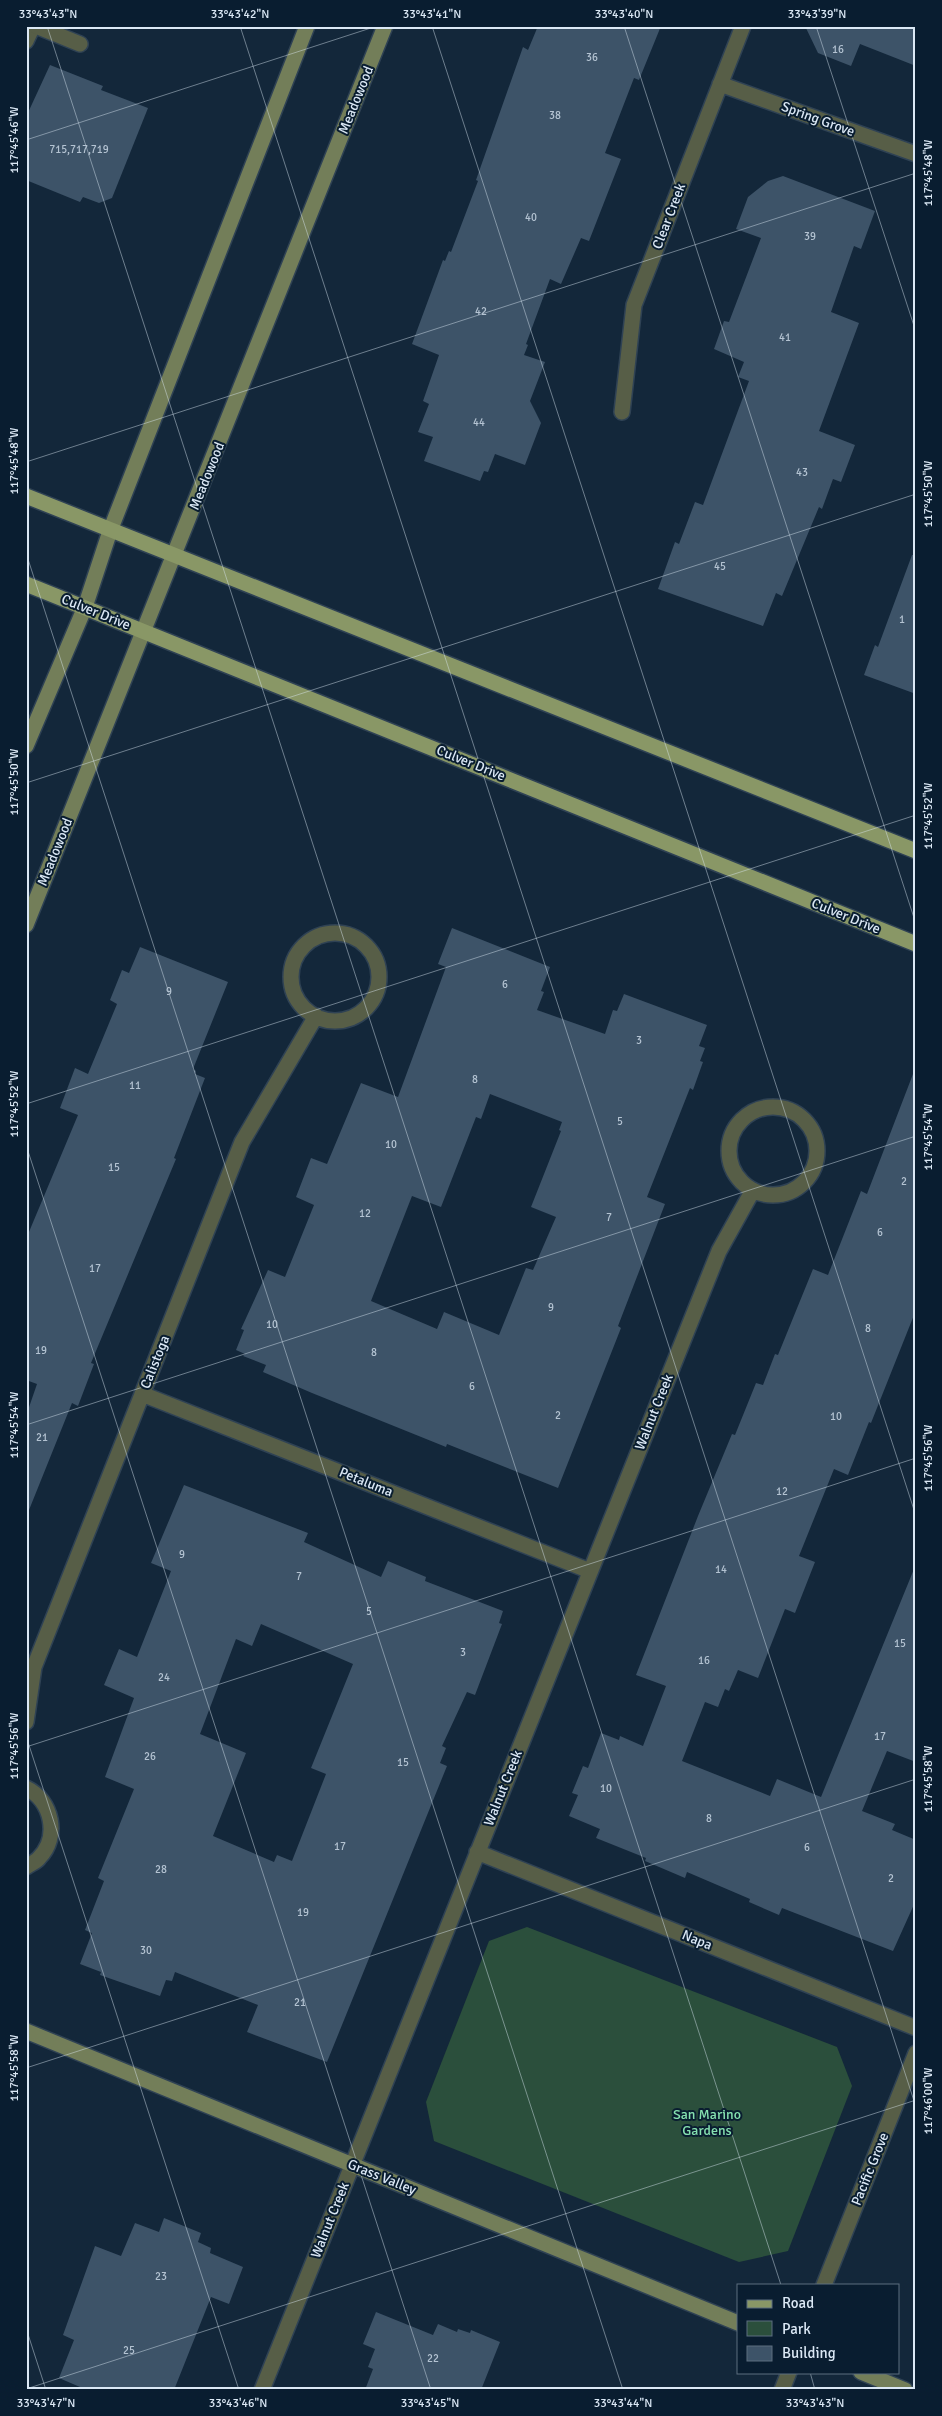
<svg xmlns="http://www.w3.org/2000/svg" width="942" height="2416" viewBox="0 0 942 2416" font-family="Signika,sans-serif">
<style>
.green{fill:#2b4f3c}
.building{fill:#3d5368;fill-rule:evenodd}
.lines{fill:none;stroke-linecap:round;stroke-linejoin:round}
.lane-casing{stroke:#2f4254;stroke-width:18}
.street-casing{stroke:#2f4254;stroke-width:18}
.secondary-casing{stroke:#2f4254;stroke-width:18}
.primary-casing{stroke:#2f4254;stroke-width:18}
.lane{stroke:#575e47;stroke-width:15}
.street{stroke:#575e47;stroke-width:15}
.secondary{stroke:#737e59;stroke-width:15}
.primary{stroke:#899766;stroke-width:15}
.ticks{fill:none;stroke:#dbe8f5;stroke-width:1;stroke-opacity:0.45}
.labels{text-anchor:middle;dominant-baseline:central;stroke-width:4;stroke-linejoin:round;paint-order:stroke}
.number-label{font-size:11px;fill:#b4c3d2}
.street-label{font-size:14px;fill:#dbe8f5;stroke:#091d30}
.park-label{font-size:14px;fill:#86e1b0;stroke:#091d30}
.neatline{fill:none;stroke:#dbe8f5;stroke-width:2}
.ticks-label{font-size:12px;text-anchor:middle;fill:#dbe8f5}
</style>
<rect width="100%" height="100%" fill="#13273a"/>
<!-- green -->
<path class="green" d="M527,1927l310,120 15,39 -64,165 -49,11 -305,-121 -8,-39 63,-161z"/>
<!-- building -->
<path class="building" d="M538,26h123l-22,54 -5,-2 -29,75 16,6 -32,82 -8,-3 -20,46 -11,-5 -24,65 2,1 -4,10 21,7 -15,39 11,22 -16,42 -30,-11 -7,18 -4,-1 -4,10 -56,-20 9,-24 -15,-5 11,-28 -6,-3 16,-46 -27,-11 31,-84 2,1 4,-10 2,1 27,-71 -2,-1 47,-133 5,3z
M805,26h111v40l-56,-22 -9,22 -33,-13z
M50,65l53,21 -2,4 47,18 -36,90 -13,5 -16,-6 -3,5 -54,-22v-63z
M783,176l92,35 -14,38 -7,-3 -23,66 28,11 -40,108 36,14 -14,37 -8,-3 -11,30 -3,-2 -37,89 -6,-3 -13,33 -105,-37 17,-47 4,2 16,-42 8,3 46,-124 -11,-4 6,-15 -30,-13 10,-28 5,1 32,-84 -25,-9 12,-32 20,-16z
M912,555h4v139l-52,-19 11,-30 3,2z
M452,928l98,39 -9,24 3,1 -7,18 68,24 8,-24 4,1 7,-17 83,31 -8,21 6,2 -5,13 3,1 -10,28 -3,-2 -43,109 18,7 -47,122 3,2 -63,160 -111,-44 -1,3 -134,-54 -49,-21 3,-7 -23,-9 2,-2 -9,-4 8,-20 -3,-1 27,-59 17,7 29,-72 -18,-8 15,-39 16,6 34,-81 37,14 48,-130 -8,-3zM490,1094l72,28 -3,8 2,1 -30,76 25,10 -23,53 -7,-2 -27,67 -55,-23 -7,17 -66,-28 41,-105 29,11 35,-90 5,2z
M140,947l88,35 -35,87 3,2 -1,3 10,4 -31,80 2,1 -85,204 3,1 -16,42 -6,-3 -43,107 -3,-1v-93l11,-32 -11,-4v-141l52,-124 -18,-7 15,-40 13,6 29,-70 -7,-4 12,-30 7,3z
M913,1074l3,1v235l-45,113 -2,-1 -21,53 -14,-6 -35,87 16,6 -20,51 -10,-4 -27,69 -20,-8 -9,21 -4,-2 -7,18 -13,-5 -23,59 88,35 7,-17 44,18 93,-228h2v193l-29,-11 -25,60 33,13 -3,6 24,10v60l-23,51 -111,-43 -3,7 -30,-13 1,-3 -63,-27 -2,6 -40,-17 1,-3 -50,-20 4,-9 -31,-13 9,-21 -6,-2 11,-27 5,2 13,-35 18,7 1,-4 23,10 23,-60 -30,-11 62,-159 34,-82 3,1 21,-52 7,2 12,-31 3,1 35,-86 15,6 33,-84 6,3z
M184,1485l124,48 -4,9 77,35 7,-16 38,16 -1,4 78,30 -4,12 3,1 -27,71 -8,-3 -25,54 4,2 -6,15 7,3 -120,296 -80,-30 11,-27 -83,-33 -3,9 -6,-1 -6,16 -60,-21 1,-3 -21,-8 12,-31 -7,-3 19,-49 -6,-3 36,-89 -29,-12 29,-79 -30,-13 15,-36 18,8 34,-86 -20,-8zM261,1624l92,40 -42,104 15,6 -34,87 -15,-6 -3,7 -61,-26 33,-83 -46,-19 36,-95 16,7z
M164,2218l37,15 -3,9 13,6 -1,5 33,14 -14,37 -18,-7 -37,93h-87l-28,-12 15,-38 -11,-5 32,-89 26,10 14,-33 24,9z
M376,2312l57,23 5,-11 19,8 1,-3 12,4 1,-3 29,12 -19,48h-116l8,-21 -5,-2 7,-18 -12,-5z"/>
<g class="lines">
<defs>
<path id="lane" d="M26,41l7,-15"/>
<path id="street" d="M36,26l44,18
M720,84l196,70
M622,412l12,-107 109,-279
M291 977a44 44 0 1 1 88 0a44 44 0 1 1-88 0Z
M729 1151a44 44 0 1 1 88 0a44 44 0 1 1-88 0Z
M142,1394l448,177
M26,1722l8,-55 208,-525 74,-126
M26,1788c26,12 34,49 13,70 -3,4 -9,6 -13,9
M477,1852l439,176
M824,2285l92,-232
M262,2390l457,-1139 34,-61
M782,2390l7,-18"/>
<path id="secondary" d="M26,746l59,-139 25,-76 197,-505
M26,925l359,-899
M26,2031l712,292
M861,2372l44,18"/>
<path id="primary" d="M26,496l890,355
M26,584l890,360"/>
</defs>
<!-- lane casing -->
<use href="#lane" class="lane-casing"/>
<!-- street casing -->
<use href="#street" class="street-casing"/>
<!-- secondary casing -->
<use href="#secondary" class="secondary-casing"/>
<!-- primary casing -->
<use href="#primary" class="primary-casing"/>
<!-- lane -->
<use href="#lane" class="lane"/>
<!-- street -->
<use href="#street" class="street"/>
<!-- secondary -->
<use href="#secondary" class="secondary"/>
<!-- primary -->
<use href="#primary" class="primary"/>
</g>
<!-- ticks -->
<path class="ticks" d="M47,26l734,2259M240,26l676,2081M432,26l484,1490M624,26l292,898M816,26l100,306M26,140l351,-114M26,462l890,-289M26,553l597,1837M26,783l890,-289M26,1104l890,-289M26,1145l405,1245M26,1425l890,-289M26,1736l213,654M26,1747l890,-289M26,2068l890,-289M26,2328l20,62M810,2372l5,18M26,2389l890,-289"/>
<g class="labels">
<!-- number labels -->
<g class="number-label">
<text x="838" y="49">16</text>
<text x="592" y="57">36</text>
<text x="555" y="115">38</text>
<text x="79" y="149">715,717,719</text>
<text x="531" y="217">40</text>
<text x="810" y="236">39</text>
<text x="481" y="311">42</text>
<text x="785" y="337">41</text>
<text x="479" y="422">44</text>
<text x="802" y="472">43</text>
<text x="720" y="566">45</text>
<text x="902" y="619">1</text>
<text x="505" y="984">6</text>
<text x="169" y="991">9</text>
<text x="639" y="1040">3</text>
<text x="475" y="1079">8</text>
<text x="135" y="1085">11</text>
<text x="620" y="1121">5</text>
<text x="391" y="1144">10</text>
<text x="114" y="1167">15</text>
<text x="904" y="1181">2</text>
<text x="365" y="1213">12</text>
<text x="609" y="1217">7</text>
<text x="880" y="1232">6</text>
<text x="95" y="1268">17</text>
<text x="551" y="1307">9</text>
<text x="272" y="1324">10</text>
<text x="868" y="1328">8</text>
<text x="41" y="1350">19</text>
<text x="374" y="1352">8</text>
<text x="472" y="1386">6</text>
<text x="558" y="1415">2</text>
<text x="836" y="1416">10</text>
<text x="42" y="1437">21</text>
<text x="782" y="1491">12</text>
<text x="182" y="1554">9</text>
<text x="721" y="1569">14</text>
<text x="299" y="1576">7</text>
<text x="369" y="1611">5</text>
<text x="900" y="1643">15</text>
<text x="463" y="1652">3</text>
<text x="704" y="1660">16</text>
<text x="164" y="1677">24</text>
<text x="880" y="1736">17</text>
<text x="150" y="1756">26</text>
<text x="403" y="1762">15</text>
<text x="606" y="1788">10</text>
<text x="709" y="1818">8</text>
<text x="340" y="1846">17</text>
<text x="807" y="1847">6</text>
<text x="161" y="1869">28</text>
<text x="891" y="1878">2</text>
<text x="303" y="1912">19</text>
<text x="146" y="1950">30</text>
<text x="300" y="2002">21</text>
<text x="161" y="2276">23</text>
<text x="129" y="2350">25</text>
<text x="433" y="2358">22</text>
</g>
<!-- street labels -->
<g class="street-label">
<text transform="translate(356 100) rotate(-68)">Meadowood</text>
<text transform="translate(818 119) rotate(20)">Spring Grove</text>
<text transform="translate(669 216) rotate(-69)">Clear Creek</text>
<text transform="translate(207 476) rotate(-68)">Meadowood</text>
<text transform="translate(96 612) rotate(22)">Culver Drive</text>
<text transform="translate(471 763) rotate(22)">Culver Drive</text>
<text transform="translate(55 852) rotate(-68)">Meadowood</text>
<text transform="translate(846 916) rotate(22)">Culver Drive</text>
<text transform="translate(155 1362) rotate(-68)">Calistoga</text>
<text transform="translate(654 1412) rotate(-68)">Walnut Creek</text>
<text transform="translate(366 1482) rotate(22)">Petaluma</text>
<text transform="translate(503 1788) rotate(-68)">Walnut Creek</text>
<text transform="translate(697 1940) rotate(22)">Napa</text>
<text transform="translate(870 2169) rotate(-68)">Pacific Grove</text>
<text transform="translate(382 2177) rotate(22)">Grass Valley</text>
<text transform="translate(330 2220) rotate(-68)">Walnut Creek</text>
</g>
<!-- park labels -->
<g class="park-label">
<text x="707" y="2114">San Marino<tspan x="707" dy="16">Gardens</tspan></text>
</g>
</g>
<!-- border -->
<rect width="942" height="2416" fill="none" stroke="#091d30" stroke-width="55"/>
<!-- legend -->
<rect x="737" y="2284" width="162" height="90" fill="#091d30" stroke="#5d6e7f"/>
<rect x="747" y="2300" width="25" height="8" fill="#899766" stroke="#5d6e7f"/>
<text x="782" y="2308" font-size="15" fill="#dbe8f5">Road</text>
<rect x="747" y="2321" width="25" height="15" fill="#2b4f3c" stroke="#5d6e7f"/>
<text x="782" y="2334" font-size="15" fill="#dbe8f5">Park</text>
<rect x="747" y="2346" width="25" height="15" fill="#3d5368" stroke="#5d6e7f"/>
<text x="782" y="2358" font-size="15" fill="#dbe8f5">Building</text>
<rect x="28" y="28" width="886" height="2360" class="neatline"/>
<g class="ticks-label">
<text x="48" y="18">33°43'43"N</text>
<text x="240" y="18">33°43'42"N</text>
<text x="432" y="18">33°43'41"N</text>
<text x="624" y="18">33°43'40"N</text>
<text x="817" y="18">33°43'39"N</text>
<text transform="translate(14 140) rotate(-90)" y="4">117°45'46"W</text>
<text transform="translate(928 173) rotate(-90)" y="4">117°45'48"W</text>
<text transform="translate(14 461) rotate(-90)" y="4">117°45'48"W</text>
<text transform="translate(928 494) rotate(-90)" y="4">117°45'50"W</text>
<text transform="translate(14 782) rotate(-90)" y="4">117°45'50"W</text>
<text transform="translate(928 816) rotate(-90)" y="4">117°45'52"W</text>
<text transform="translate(14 1104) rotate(-90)" y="4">117°45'52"W</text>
<text transform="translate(928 1137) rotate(-90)" y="4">117°45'54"W</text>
<text transform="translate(14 1425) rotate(-90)" y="4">117°45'54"W</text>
<text transform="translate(928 1458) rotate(-90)" y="4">117°45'56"W</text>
<text transform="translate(14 1746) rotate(-90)" y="4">117°45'56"W</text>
<text transform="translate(928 1779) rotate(-90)" y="4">117°45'58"W</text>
<text transform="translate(14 2068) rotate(-90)" y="4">117°45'58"W</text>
<text transform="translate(928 2101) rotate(-90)" y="4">117°46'00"W</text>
<text x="46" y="2407">33°43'47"N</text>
<text x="238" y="2407">33°43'46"N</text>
<text x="430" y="2407">33°43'45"N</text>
<text x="623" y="2407">33°43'44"N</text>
<text x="815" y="2407">33°43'43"N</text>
</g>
</svg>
